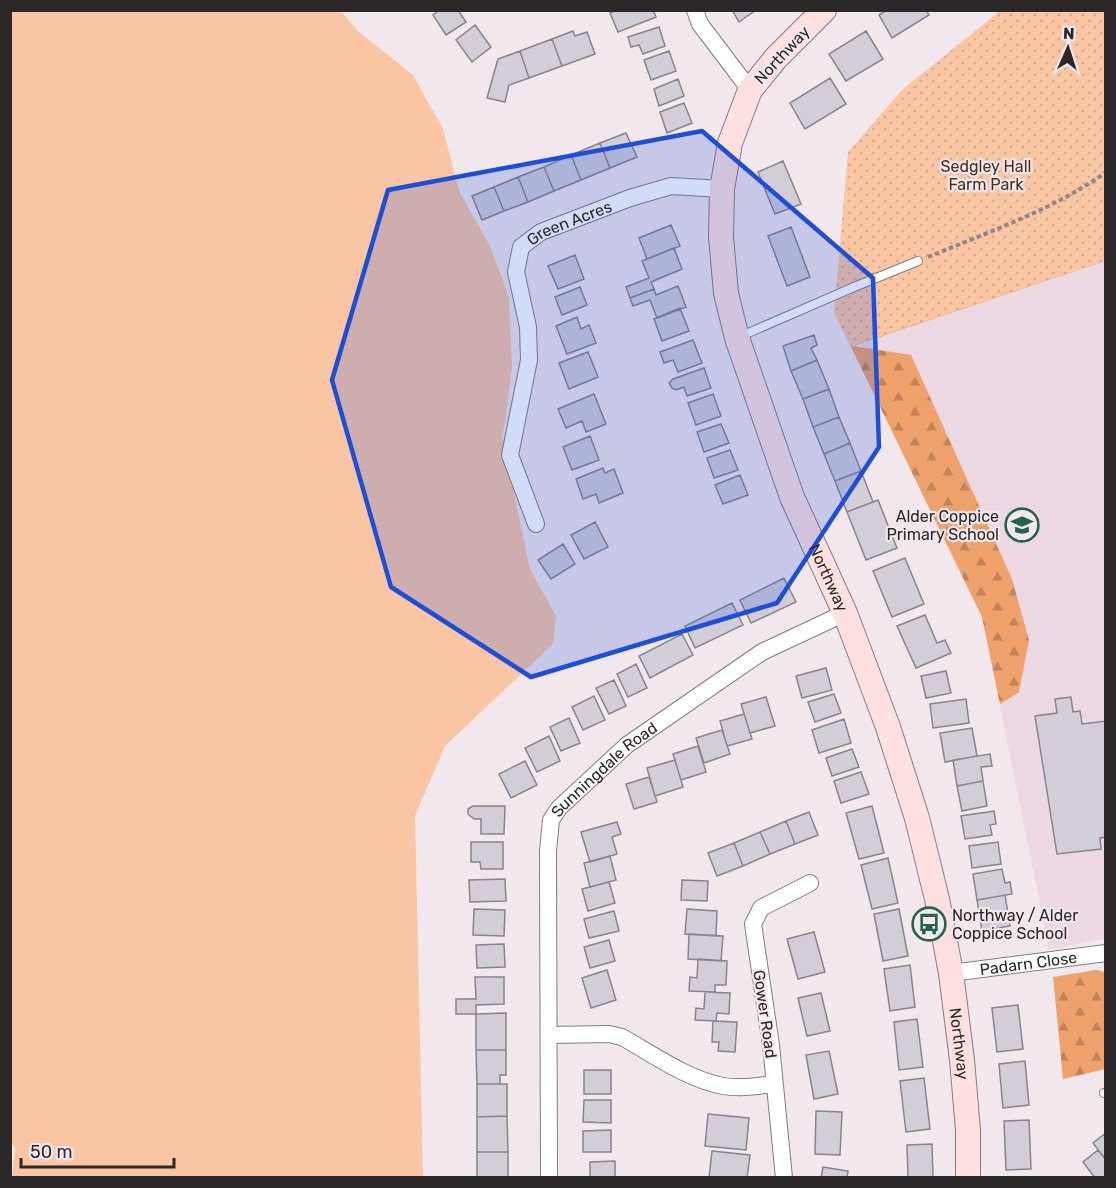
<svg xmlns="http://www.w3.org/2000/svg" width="1116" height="1188" viewBox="0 0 1116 1188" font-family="Rubik,sans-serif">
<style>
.built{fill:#ebd8e2}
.green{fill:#f9c5a3}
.forest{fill:url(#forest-firs)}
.park{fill:url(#park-dots)}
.building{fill:#d3cdd7;stroke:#88838c;stroke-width:1.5}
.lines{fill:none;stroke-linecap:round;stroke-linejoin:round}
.lane-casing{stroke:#857b80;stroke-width:10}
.street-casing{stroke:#857b80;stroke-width:18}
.secondary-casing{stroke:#857b80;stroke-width:26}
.path{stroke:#8f878b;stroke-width:4;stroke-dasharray:4.5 3;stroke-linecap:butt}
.lane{stroke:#fff;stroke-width:8}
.street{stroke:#fff;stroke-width:16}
.secondary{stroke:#fee0e0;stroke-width:24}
.marked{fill:#1d4ed8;fill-opacity:0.2;stroke:#1d4ed8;stroke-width:4.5;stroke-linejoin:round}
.labels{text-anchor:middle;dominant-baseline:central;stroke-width:4.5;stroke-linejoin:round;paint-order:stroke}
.street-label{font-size:16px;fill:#2c282a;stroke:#f2e7ed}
.park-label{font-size:16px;fill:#4e2f18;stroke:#f2e7ed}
.poi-label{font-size:16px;fill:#2c282a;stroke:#f2e7ed;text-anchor:end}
</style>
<defs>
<pattern id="forest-firs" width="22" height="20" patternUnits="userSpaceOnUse" patternTransform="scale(1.5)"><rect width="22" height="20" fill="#eea16b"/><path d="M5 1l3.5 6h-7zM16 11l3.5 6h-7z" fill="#c18358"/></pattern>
<pattern id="park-dots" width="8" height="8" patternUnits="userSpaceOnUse" patternTransform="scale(1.5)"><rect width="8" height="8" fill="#f9c5a3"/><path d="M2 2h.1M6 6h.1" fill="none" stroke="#d6a98c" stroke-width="1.8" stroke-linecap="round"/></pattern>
</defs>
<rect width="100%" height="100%" fill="#f2e7ed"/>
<!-- built -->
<path class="built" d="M1105,261v678l-56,10 -67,-332 -131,-271z"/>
<!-- green -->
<path class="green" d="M10,11h331l17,20 55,44 30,54 17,64 30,53 19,51 3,70 -7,57 -3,12 28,133 26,47 -3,28 -108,102 -30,70 8,361h-411l3,-30 -5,-5z"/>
<!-- forest -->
<path class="forest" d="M1105,261l-252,85 58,9 101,224 17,61 -10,52 -19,12 -18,-87 -146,-301z
M1096,970l9,2v97l-42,10 -10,-102z"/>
<!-- park -->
<path class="park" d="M1000,11h105v250l-254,85 -17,-33 14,-161 55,-63z"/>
<!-- building -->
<path class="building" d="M439,10h19l8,12 -20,13 -13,-20z
M616,10h37l3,7 -38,15 -8,-19z
M732,10h24l-17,12z
M887,10h39l3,5 -37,23 -13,-23z
M475,25l16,22 -19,15 -16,-22z
M659,27l6,19 -22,8 -4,-9 -8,2 -3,-10z
M573,31l2,5 12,-4 8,22 -33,12 -10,-27z
M866,31l17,28 -37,22 -17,-27z
M552,39l10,27 -33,12 -9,-27z
M520,51l9,27 -20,7 -4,17 -18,-4 11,-39z
M669,51l7,20 -25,9 -7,-20z
M830,78l16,26 -41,25 -15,-26z
M678,79l6,17 -25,10 -5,-17z
M684,103l8,20 -25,10 -7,-21z
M626,133l11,24 -27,11 -10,-25z
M600,143l10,25 -29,12 -10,-25z
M571,155l10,25 -27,11 -10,-24z
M783,161l18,43 -26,10 -17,-42z
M544,167l10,24 -26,11 -10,-25z
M518,177l10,25 -24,9 -10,-24z
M494,187l10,24 -22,9 -10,-24z
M671,225l9,21 -33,13 -8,-21z
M791,227l19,50 -23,9 -19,-50z
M674,248l8,21 -31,13 3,7 -24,9 -4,-11 23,-9 -7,-17z
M575,255l9,24 -26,10 -10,-23z
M678,286l8,21 -29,11 -7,-18 -17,6 -3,-8 24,-9 2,6z
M580,287l7,18 -25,10 -7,-18z
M680,308l9,23 -27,10 -8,-22z
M577,317l4,12 8,-4 7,18 -29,11 -11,-28z
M814,335l3,10 -6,3 6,12 -26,11 -8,-25z
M693,340l9,23 -24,9 -5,-12 -9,3 -4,-11z
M588,352l10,25 -29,12 -10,-26z
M817,360l12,29 -26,10 -12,-28z
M704,368l7,20 -24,8 -3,-9 -8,3 -4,-2 -3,-5 4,-4z
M829,389l10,28 -26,10 -10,-28z
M594,394l12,30 -20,8 -4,-11 -16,7 -8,-19z
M713,394l8,22 -25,9 -8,-22z
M839,417l11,26 -26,11 -11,-27z
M721,424l8,19 -25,9 -7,-20z
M590,436l9,24 -27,10 -9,-23z
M850,443l11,28 -26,10 -11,-27z
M730,450l8,20 -24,8 -7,-20z
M603,468l2,5 9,-4 9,24 -24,10 -3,-9 -13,5 -7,-20z
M861,471l12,31 -26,10 -12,-31z
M740,475l8,20 -25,9 -8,-19z
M878,500l19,48 -31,12 -19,-48z
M595,522l13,25 -24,12 -13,-24z
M563,544l12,20 -24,15 -13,-19z
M905,558l19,46 -32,13 -19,-46z
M784,578l12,24 -45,21 -11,-23z
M732,603l11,22 -48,23 -10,-22z
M925,615l12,28 8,-3 6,13 -35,15 -19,-42z
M682,634l11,21 -43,23 -11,-22z
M636,664l11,24 -19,9 -11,-23z
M826,668l6,22 -30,8 -6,-22z
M946,671l5,22 -25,5 -5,-22z
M614,680l12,26 -17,8 -13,-26z
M834,694l7,19 -26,9 -7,-20z
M594,696l11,24 -22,10 -11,-23z
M766,697l9,29 -25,7 -9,-29z
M1071,697l2,15 7,-1 2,13 24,-3v116l-6,1 1,11 -44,5 -22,-138 22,-3 -2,-14z
M966,699l3,24 -36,5 -3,-24z
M744,714l8,25 -25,7 -7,-25z
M569,718l11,25 -19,8 -11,-24z
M844,719l7,24 -32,10 -7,-23z
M972,728l5,28 -32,6 -5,-29z
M722,730l8,24 -26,9 -8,-25z
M549,736l11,25 -23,11 -12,-24z
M698,746l8,26 -25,8 -8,-26z
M852,749l7,18 -27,9 -6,-18z
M990,754l2,12 -11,1 2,14 -26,5 -4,-26z
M675,760l8,27 -28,9 -8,-28z
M525,761l12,24 -26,13 -12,-24z
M861,772l8,22 -28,9 -7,-22z
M649,777l8,25 -23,7 -8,-25z
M983,781l4,25 -25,5 -5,-25z
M473,806h32l-1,28h-23v-15h-7l-6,-5v-5z
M872,806l12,47 -25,6 -13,-46z
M994,811l2,13 -6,1 2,10 -27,4 -4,-23z
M809,812l9,23 -23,9 -9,-23z
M786,821l9,23 -25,10 -10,-22z
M617,822l4,12 -9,3 5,17 -27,8 -9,-30z
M760,832l10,22 -27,12 -9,-23z
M471,842h32v27h-22l-1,-7h-9z
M998,842l3,22 -29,4 -3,-22z
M734,843l9,23 -26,10 -9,-23z
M610,856l6,24 -26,7 -6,-24z
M888,858l10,45 -26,6 -11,-44z
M1002,869l3,14 5,-1 2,12 -35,6 -4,-26z
M505,879l1,22 -36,1 -1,-22z
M682,880l26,1 -1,20 -26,-1z
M609,882l6,21 -27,8 -6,-22z
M1005,895l5,31 -28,5 -5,-31z
M474,909l31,1 -1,26 -31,-1z
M687,909l30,2 -1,25 -31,-2z
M899,909l9,47 -25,5 -9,-47z
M614,911l5,20 -30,7 -5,-19z
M814,932l11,40 -27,7 -11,-40z
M689,934l34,2 -2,25 -33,-2z
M609,940l6,21 -25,7 -6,-21z
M504,944l1,23 -28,1 -1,-23z
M698,959l29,2 -1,24h-11v7l-26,-1 1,-14 7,1z
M910,965l5,42 -25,4 -6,-42z
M607,970l9,30 -25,8 -9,-30z
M475,977h29v27l-28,1v9h-20v-15h20z
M705,992l25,1 -1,21 -12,-1 -1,8 -21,-1 1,-12 8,1z
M821,993l9,38 -23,5 -9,-38z
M1018,1005l5,44 -26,3 -5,-44z
M506,1013v37h-30v-36z
M917,1019l6,48 -24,3 -5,-48z
M713,1021l24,1 -2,30 -17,-1 1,-9h-7z
M476,1050h30v25h-6v9h-23z
M829,1051l9,43 -24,5 -8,-44z
M1025,1061l4,44 -26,3 -4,-44z
M584,1070h27v24h-27z
M924,1078l6,51 -24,3 -6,-51z
M477,1084h30v32l-30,1z
M584,1100h27v23l-28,-1z
M816,1111l26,1 -2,43 -25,-1z
M708,1114l41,4 -3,32 -41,-4z
M507,1116l1,36h-31v-35z
M1029,1120l2,49 -25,1 -2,-49z
M611,1130v22h-28v-21z
M1106,1133v27l-13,-17z
M932,1144l1,34h-25l-1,-33z
M1098,1150l8,10v18h-11l-12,-16z
M712,1151l38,4 -3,23h-38z
M477,1152h31v25h-31z
M615,1161v17h-25v-16z
M823,1167l25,4 -1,7h-26z"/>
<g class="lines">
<defs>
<path id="lane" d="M739,337l115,-50 64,-26
M1104,1093h2"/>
<g id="street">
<path d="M695,10l5,14 50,66"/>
<path id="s1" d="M536,524l-26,-69 19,-95 -1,-33 -12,-55 5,-25 20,-15 89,-34 41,-12 51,3"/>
<path id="s2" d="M951,973l155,-20"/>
<path d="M549,1035l60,-1 13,3c30,17 67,43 101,49 17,3 34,0 51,-2"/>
<path id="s3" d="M549,1178l-1,-327 3,-31 8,-12 68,-63 135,-93 83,-39"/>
<path d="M784,1178l-13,-133 -18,-121 8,-16 49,-25"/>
</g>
<g id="secondary">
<path id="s4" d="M824,10l-48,48 -26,32 -20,53 -8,46 -1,48 5,56 11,45 55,159 53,116 43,114 29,91 20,81 14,74 11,87 6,70v48"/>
</g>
</defs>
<!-- lane casing -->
<use href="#lane" class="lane-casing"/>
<!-- street casing -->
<use href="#street" class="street-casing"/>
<!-- secondary casing -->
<use href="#secondary" class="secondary-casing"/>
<!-- path -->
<path class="path" d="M928,257c58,-24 127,-48 178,-85"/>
<!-- lane -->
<use href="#lane" class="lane"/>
<!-- street -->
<use href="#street" class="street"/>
<!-- secondary -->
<use href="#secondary" class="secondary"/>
</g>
<!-- marked area -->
<path class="marked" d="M702,131l171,147 6,169 -102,156 -246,74 -140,-90 -59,-207 56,-190z"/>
<!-- icons -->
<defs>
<symbol id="school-ring" viewBox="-11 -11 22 22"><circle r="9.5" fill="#f2e7ed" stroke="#236250" stroke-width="1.5"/><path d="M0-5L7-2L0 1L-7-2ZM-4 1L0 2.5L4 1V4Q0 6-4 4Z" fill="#236250"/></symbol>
<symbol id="bus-ring" viewBox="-11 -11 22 22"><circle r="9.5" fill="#f2e7ed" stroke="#236250" stroke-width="1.5"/><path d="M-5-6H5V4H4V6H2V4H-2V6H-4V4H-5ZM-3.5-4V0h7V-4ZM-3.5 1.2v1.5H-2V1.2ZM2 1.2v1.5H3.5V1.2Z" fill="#236250"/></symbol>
</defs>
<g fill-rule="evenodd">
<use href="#school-ring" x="1003" y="506" width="38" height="38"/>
<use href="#bus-ring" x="910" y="905" width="38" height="38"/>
</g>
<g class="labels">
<!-- street labels -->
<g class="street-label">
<text transform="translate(782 55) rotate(-47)">Northway</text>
<text stroke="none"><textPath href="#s1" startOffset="340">Green Acres</textPath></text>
<text stroke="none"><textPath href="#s4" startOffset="620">Northway</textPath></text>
<text stroke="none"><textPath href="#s3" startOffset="432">Sunningdale Road</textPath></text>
<text stroke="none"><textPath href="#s2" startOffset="78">Padarn Close</textPath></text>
<text transform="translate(765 1014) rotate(82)">Gower Road</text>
<text stroke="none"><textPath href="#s4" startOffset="1106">Northway</textPath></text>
</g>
<!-- park labels -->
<g class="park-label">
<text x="986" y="166">Sedgley Hall<tspan x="986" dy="18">Farm Park</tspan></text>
</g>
<!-- poi labels -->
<g class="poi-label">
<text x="999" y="516">Alder Coppice<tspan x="999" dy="18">Primary School</tspan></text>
<text x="952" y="915" text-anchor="start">Northway / Alder<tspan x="952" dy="18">Coppice School</tspan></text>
</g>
</g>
<!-- border -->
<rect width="1116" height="1188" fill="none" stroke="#2c282a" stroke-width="24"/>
<!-- north arrow -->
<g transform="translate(1068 48) rotate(3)" stroke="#f2e7ed" stroke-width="4.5" paint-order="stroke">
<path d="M0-4.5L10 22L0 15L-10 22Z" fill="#2c282a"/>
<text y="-9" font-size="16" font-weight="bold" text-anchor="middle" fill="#2c282a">N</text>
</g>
<!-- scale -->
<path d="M21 1158v9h153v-9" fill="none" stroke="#2c282a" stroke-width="3"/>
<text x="30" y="1158" font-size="18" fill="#2c282a" stroke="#f2e7ed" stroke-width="4.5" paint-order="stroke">50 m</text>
</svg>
